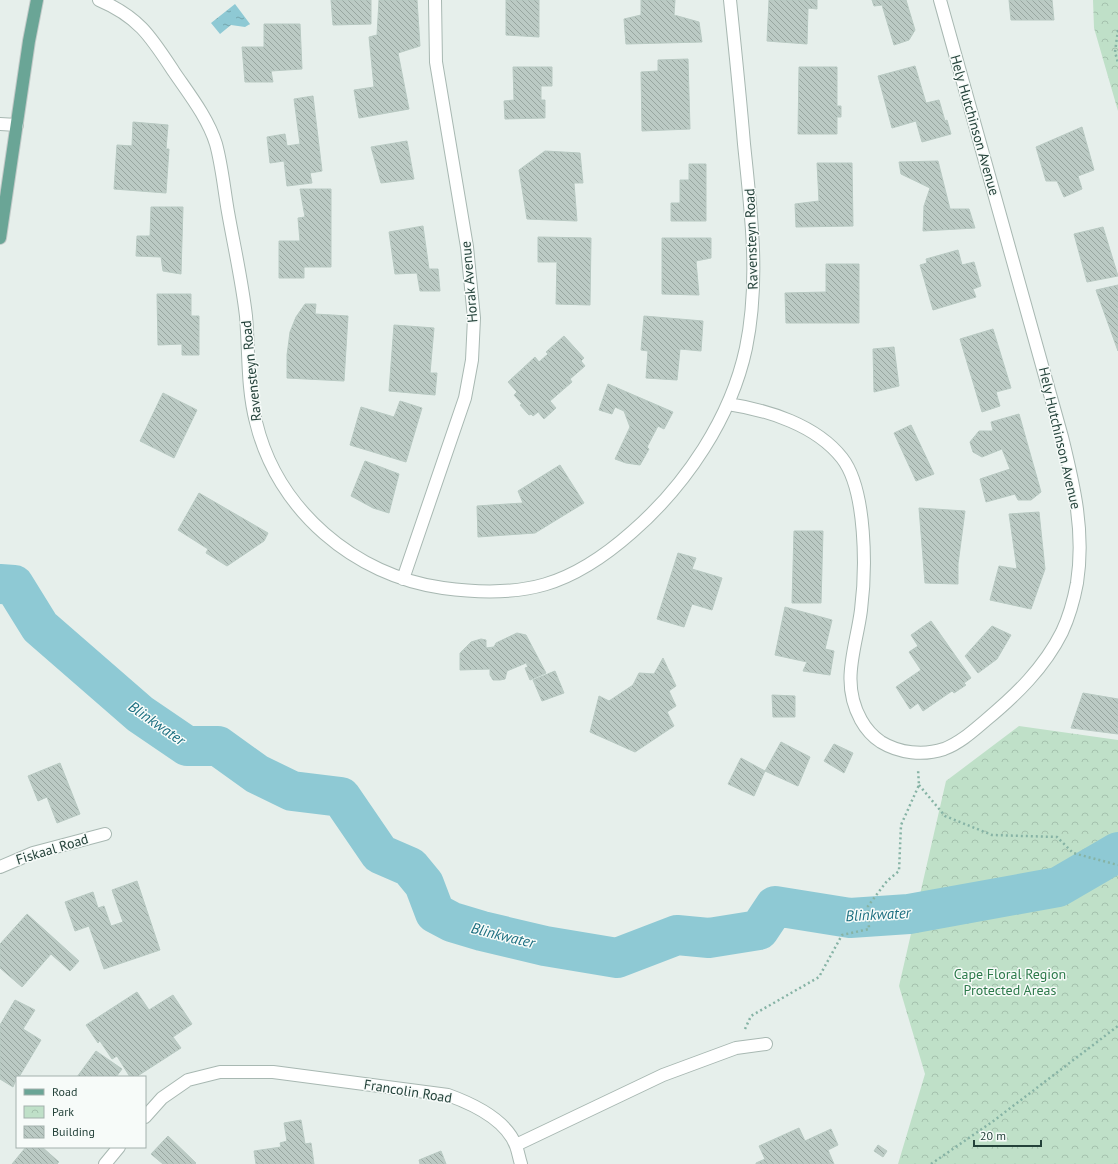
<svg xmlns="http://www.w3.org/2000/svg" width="1118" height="1164" viewBox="0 0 1118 1164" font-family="'PT Sans',sans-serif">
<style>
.park{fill:url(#park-crowns)}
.water{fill:url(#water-ripples)}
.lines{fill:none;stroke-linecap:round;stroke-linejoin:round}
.river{stroke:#8ec9d4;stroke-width:40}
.building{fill:url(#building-back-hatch);stroke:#b8c9c2}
.minor-casing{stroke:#a8b8b2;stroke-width:14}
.primary-casing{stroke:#c2cac8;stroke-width:14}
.path{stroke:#86b3a5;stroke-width:2.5;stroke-dasharray:2 3;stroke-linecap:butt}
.minor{stroke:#fff;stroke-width:12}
.primary{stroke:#6aa596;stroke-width:12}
.labels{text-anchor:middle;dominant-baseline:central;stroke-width:3;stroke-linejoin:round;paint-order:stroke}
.street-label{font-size:14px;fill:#24423a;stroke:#f7fbf9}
.park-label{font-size:14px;fill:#2d7a4b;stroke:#f7fbf9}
.water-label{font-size:15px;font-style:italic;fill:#1c6f80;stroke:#f7fbf9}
</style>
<defs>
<pattern id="park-crowns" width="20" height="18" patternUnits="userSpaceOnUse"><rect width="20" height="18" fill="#bfe0c8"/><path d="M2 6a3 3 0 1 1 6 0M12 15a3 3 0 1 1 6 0" fill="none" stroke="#a4c1ad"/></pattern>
<pattern id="water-ripples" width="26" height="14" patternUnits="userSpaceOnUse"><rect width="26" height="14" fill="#8ec9d4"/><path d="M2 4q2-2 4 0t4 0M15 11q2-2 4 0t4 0" fill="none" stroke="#74a5ad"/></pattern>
<pattern id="building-back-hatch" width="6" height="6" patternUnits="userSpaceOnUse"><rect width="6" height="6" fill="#bbcac4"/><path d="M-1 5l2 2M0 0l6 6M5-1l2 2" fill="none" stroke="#98a6a0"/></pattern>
</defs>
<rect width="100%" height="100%" fill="#e6efeb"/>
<!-- park -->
<path class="park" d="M1093,0h25v111l-24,-83z
M1019,726l99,14v424h-220l27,-90 -26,-88 47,-205z"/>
<!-- water -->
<path class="water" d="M235,4l15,20 -5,3 -14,-2 -11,9 -9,-11z"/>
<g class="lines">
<!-- river -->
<path class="river" d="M0,584l14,1 26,42 100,87 47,32h31l39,28 35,17 49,6 39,57 30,13 14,17 11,29 17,9 30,9 63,15 72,12 60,-23 32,3 50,-8 16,-24 75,12 59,-4 149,-27 60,-35"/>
</g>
<!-- building -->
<path class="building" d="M331,0h40v24l-38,1z
M379,0h38l3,46 -22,7 11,56 -50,9 -5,-28 20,-3 -5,-50 8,-2z
M506,0h33v37l-33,-2z
M641,0h34l-1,15 25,7 3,20 -76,2 -2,-25 17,-4z
M769,0h48v9l-9,-1 -1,36 -40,-3z
M872,0h34l9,30 -6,10 -15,5 -12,-40 -8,1z
M1009,0h43l2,20h-43z
M264,24h36l2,45 -31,2 2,11h-28l-3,-35h22z
M688,59l2,70 -48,2 -1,-59 17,-1v-11z
M915,66l11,37 13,-3 6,21 2,-1 4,14 -29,8 -6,-21 -24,7 -14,-52z
M513,67h39v19h-11v14h4v18l-40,1 -1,-18 10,-1z
M799,67h38v39h4v11h-4v17h-39z
M313,96l9,75 -12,2 2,10 -25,3 -3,-25 -14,2 -3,-26 18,-3 2,12 13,-2 -6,-45z
M133,122l35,3 -2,24h3l-3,44 -52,-4 3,-44 15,1z
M1082,127l12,43 -16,6 4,13 -18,8 -7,-16h-11l-10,-34z
M407,141l7,38 -33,4 -10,-36z
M545,151l35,2 3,30h-9l3,38 -50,-2 -8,-49z
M938,161l12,48h19l6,19 -52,3 1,-25 6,-18 -29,-14 -2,-12z
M817,163h35l1,63 -57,1 -1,-23 24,-3z
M689,164h17v57h-35v-18h9v-23h9z
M300,189h31v78h-27v11h-25v-37h21l-2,-23 7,-1z
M151,207h32l-2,67 -18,-3 -2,-14 -25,-1 1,-20h13z
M423,226l6,43h9l2,22h-20l-3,-18 -22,1 -6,-42z
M1103,227l15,49 -31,6 -13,-48z
M538,237l53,1 -1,67 -34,-1 1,-42h-19z
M662,238h49v20l-15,3 3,34 -37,-1z
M958,250l4,15 12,-3 7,24 -8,3 3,8 -43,13 -13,-45 7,-2 -1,-4z
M826,264h33v59h-73l-1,-30 41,-1z
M1118,285v66l-22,-61z
M157,294h34v22h8v39h-17v-11l-24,1z
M305,304h11l-1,10 33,2 -4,65 -57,-3v-23l3,-23 6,-15z
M644,316l59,5 -2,30 -21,-2 -3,31 -31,-2 2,-27 -7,-1z
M394,325l40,3 -4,45h7l-2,22 -46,-4z
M993,329l18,59 -15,4 4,14 -18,6 -22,-73z
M564,336l20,22 -3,3 4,5 -15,13 2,3 -22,19 6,7 -12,11 -6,-7 -5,4 -2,-2 -2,1 -9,-10 2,-1 -8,-9 3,-3 -9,-10 27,-25 4,5 9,-8 -2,-2z
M894,347l5,39 -25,6 -1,-43z
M608,384l65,28 -9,17 -6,-3 -11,21 2,2 -9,16 -14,-2 -11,-4 15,-32 -6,-16 -9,-4 -3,7 -13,-4z
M163,393l34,17 -23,48 -34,-17z
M400,401l22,7 -16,54 -56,-17 11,-38 33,10z
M1019,414l22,78 -10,8h-13l-3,-6 -29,8 -6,-23 30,-10 -8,-20 -20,8 -9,-5 -3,-10 9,-11h14l-2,-9z
M911,425l23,49 -18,7 -22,-48z
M365,461l34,13 -10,39 -16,-5 -22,-12z
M560,465l24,38 -49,30 -57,4 -1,-31 46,-3 -5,-12z
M199,493l69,40 -4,8 -37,25 -21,-13 2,-4 -30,-19z
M919,508l46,3 -7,53v20l-33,-1z
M1039,512l6,57 -14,40 -41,-9 9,-34 18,3 -8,-55z
M794,531h29l-2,72h-29z
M678,553l18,5 -4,11 30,9 -10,32 -20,-6 -8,23 -27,-8z
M785,607l47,13 -7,29 9,2 -4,24 -27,-4 4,-9 -32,-7z
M931,621l40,57 -7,5 2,2 -12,8 -2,-2 -29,20 -5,-8 -8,6 -14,-22 25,-17 -12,-18 9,-6 -7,-11z
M992,626l19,9 -14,24 -19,14 -13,-17z
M517,633l9,2 20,38 -16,7 -5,-12 3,-1 -2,-4 -19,8 -2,8 -5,1h-7l-3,-5v-6l-30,1v-17l11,-11 10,-3 5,1v8l8,-1 2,-4z
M663,658l13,28 -7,5 7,15 -9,6 7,14 -39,26 -45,-20 9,-36 10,5 24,-16 6,-12 15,1z
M555,671l9,22 -22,8 -9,-21z
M1083,693l35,6v35l-47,-6z
M772,695l23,1v21h-22z
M781,742l29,15 -12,29 -33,-15z
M834,744l19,9 -9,20 -20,-12z
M741,758l24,13 -11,25 -26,-12z
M60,763l20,51 -23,9 -10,-26 -9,4 -10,-25z
M137,881l23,69 -56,19 -15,-43 -14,5 -10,-29 28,-10 5,16 6,-2 7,20 12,-4 -11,-32z
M27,914l52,47 -9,10 -19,-17 -29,33 -22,-19v-24z
M137,992l12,18 24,-15 19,29 -19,13 8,11 -45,29h-6l-13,-21 -5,3 -12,-18 -2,2 -12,-18z
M15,1000l20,10 -12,19 18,11 -22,37h-2l-4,10 -13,-8v-54z
M96,1051l26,18 -6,8h-39z
M301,1120l4,24 6,-1 3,21h-58l-2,-13 27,-4 -1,-4 7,-2 -3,-18z
M799,1128l6,13 26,-12 7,16 -10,5 6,14h-78v-1l9,-4 -6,-13z
M168,1136l28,27 -1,1h-32l-12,-10z
M878,1145l9,6 -4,6 -9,-6z
M26,1147h16l17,15 -2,2h-45z
M441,1151l5,13h-26l-1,-4z"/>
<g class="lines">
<defs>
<path id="minor" d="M99,0c40,17 52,37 75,72 15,22 34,46 42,72 6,22 8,45 12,68 6,34 14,69 18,104 3,36 1,72 10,106 21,88 99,154 187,166 81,11 128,-2 189,-56 54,-47 99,-114 114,-184 14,-68 5,-136 -2,-204 -4,-48 -9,-96 -14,-144
M0,124l17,1
M728,404c40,6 88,21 114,54 25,32 24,113 19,152 -5,39 -21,72 0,110 5,9 11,16 20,22 18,11 42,14 63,7 16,-6 29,-18 42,-29 30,-25 58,-52 76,-88 7,-15 12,-33 15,-49 8,-51 -3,-97 -15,-146l-122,-437
M403,579l62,-181 7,-38 2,-42 -7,-71 -31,-185 -1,-62
M0,867l33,-14 72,-19
M145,1117l17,-19 26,-18 32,-8h53l175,23c25,9 58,24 68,51 2,5 3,12 5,18
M516,1145l147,-70 73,-27 30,-4
M105,1164l14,-17"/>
<path id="primary" d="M0,238l29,-197 8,-41"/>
</defs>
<!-- minor casing -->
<use href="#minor" class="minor-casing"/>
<!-- primary casing -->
<use href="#primary" class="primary-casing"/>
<!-- path -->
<path class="path" d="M1118,30l-3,22 3,11
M919,785l26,31 47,19 65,2 16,16 45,12
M745,1029l6,-13 68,-39 23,-42 27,-6 -1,-23 19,-25 12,-10 2,-46 18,-40 -1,-16
M931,1164l61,-42 126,-96"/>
<!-- minor -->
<use href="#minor" class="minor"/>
<!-- primary -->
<use href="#primary" class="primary"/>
</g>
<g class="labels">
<!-- street labels -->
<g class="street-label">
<text transform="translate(975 125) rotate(74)">Hely Hutchinson Avenue</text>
<text transform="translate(751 239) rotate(-92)">Ravensteyn Road</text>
<text transform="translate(469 282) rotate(-95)">Horak Avenue</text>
<text transform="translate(251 371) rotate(-96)">Ravensteyn Road</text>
<text transform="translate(1060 438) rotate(77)">Hely Hutchinson Avenue</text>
<text transform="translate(52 849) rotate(-17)">Fiskaal Road</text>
<text transform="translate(408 1091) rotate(9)">Francolin Road</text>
</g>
<!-- park labels -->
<g class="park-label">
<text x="1010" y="974">Cape Floral Region<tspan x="1010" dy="16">Protected Areas</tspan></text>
</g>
<!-- water labels -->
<g class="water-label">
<text transform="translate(157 723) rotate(35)">Blinkwater</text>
<text transform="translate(878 914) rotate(-3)">Blinkwater</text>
<text transform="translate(503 935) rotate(14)">Blinkwater</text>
</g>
</g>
<!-- legend -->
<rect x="16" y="1076" width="130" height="72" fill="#f7fbf9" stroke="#a3b1ad"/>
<rect x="24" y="1089" width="20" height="6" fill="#6aa596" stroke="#a3b1ad"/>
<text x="52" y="1096" font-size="12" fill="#24423a">Road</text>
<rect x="24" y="1106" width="20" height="12" fill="url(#park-crowns)" stroke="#a3b1ad"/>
<text x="52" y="1116" font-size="12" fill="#24423a">Park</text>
<rect x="24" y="1126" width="20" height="12" fill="url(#building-back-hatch)" stroke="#a3b1ad"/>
<text x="52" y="1136" font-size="12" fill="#24423a">Building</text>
<!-- scale -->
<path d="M974 1140v6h67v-6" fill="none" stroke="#24423a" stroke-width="2"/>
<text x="980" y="1140" font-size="12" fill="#24423a" stroke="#f7fbf9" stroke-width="3" paint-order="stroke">20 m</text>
</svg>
